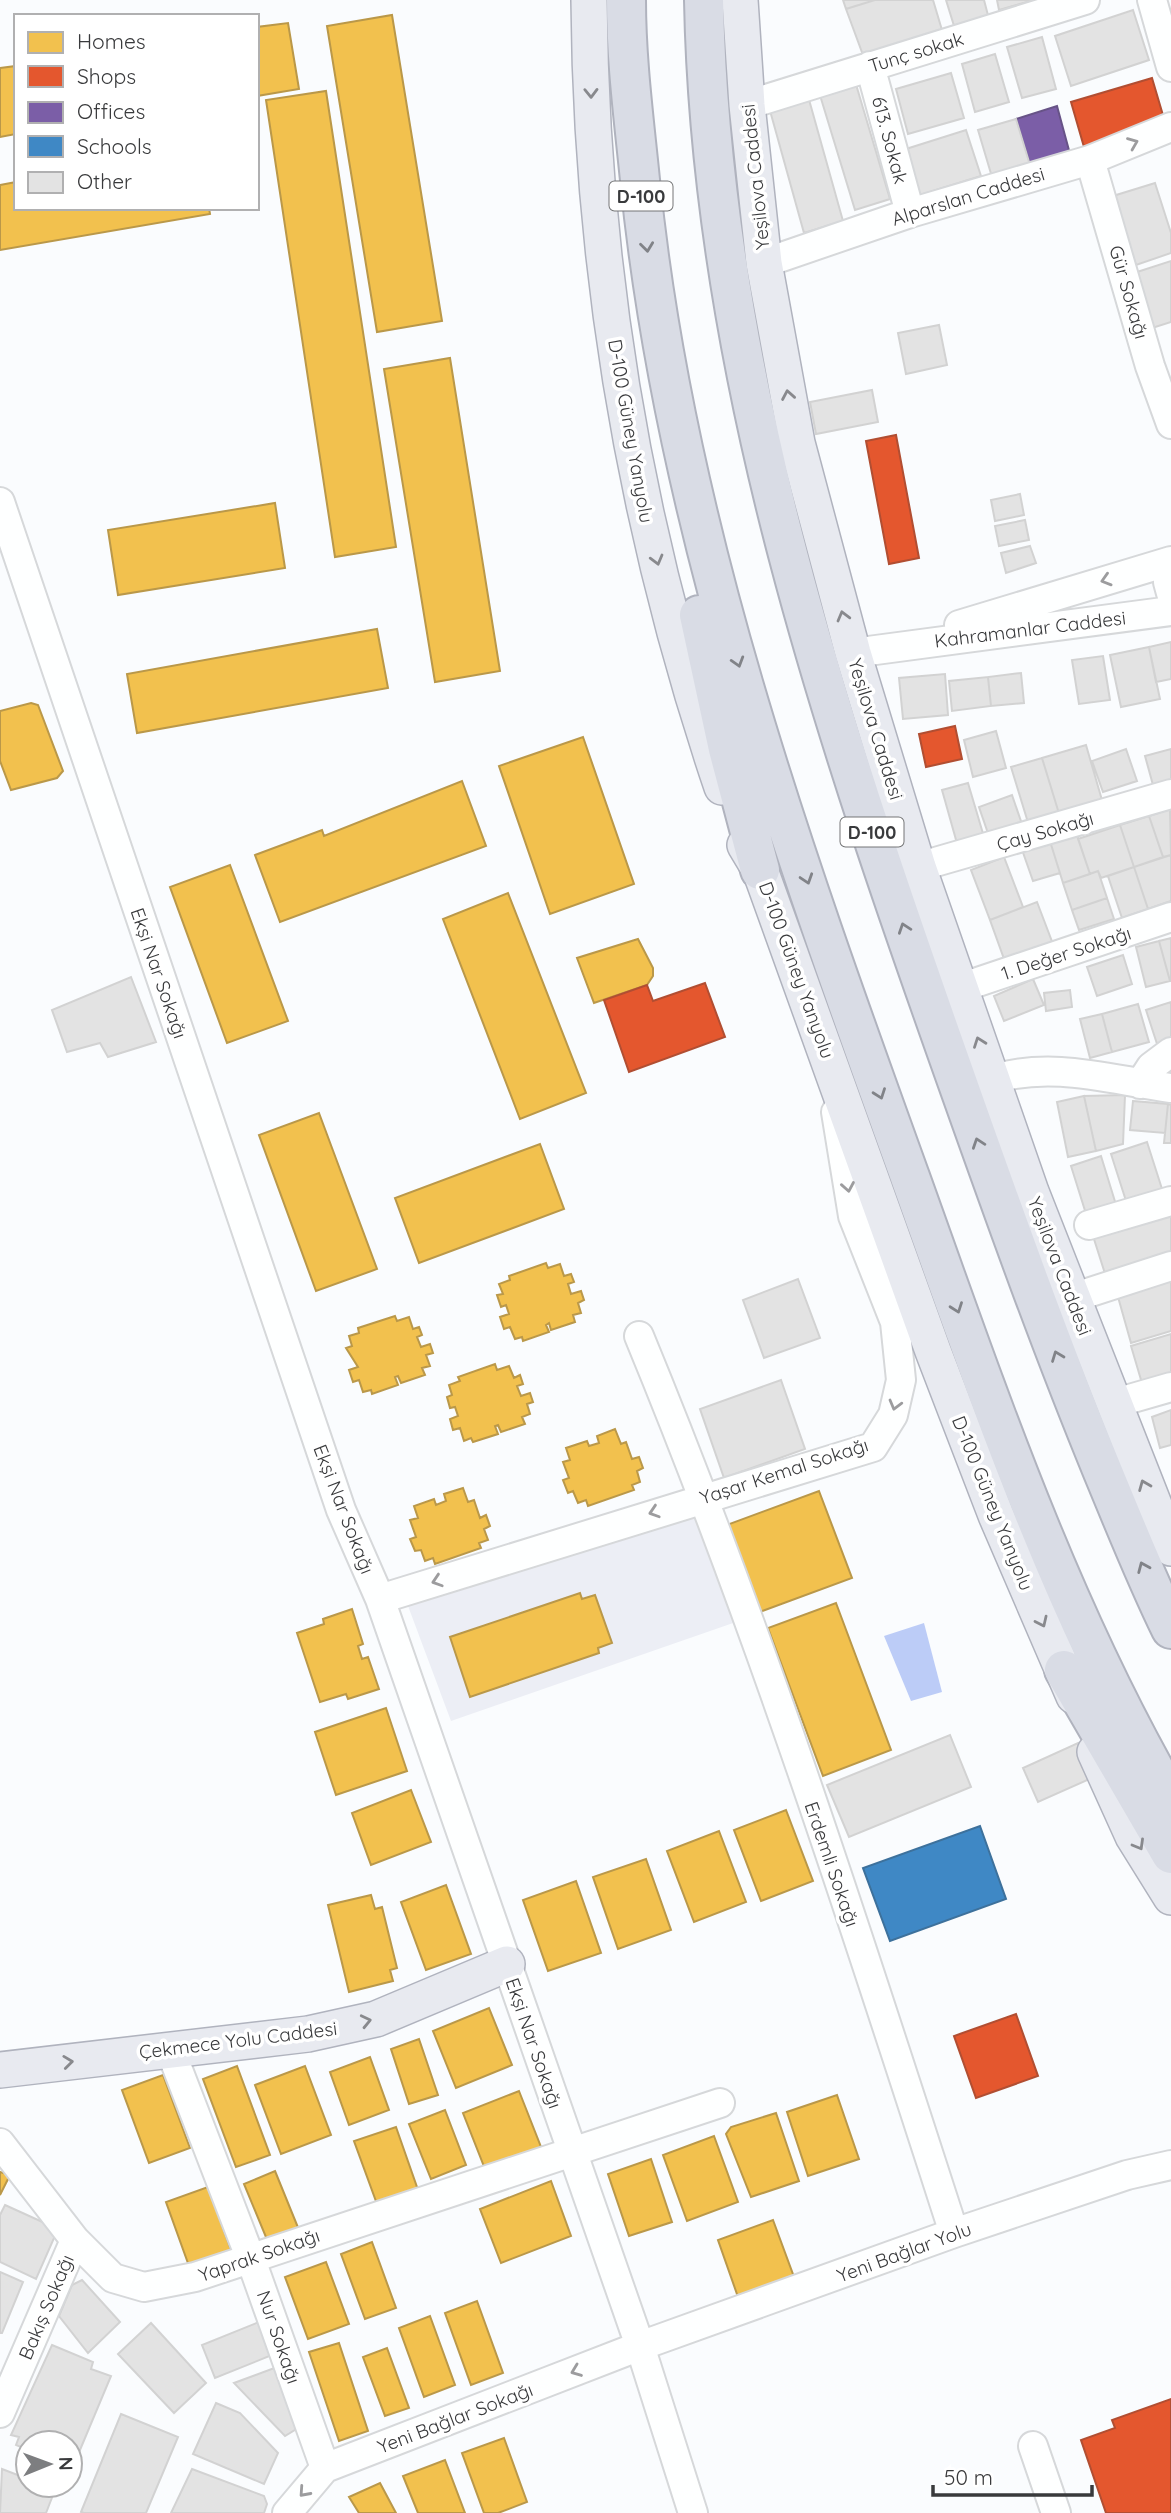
<svg xmlns="http://www.w3.org/2000/svg" width="1171" height="2513" viewBox="0 0 1171 2513" font-family="Quicksand,sans-serif">
<style>
.built{fill:#eceef5}
.water{fill:#bcccf7}
.homes{fill:#f2c14e;stroke:#ba9849;stroke-width:2}
.shops{fill:#e4572e;stroke:#b14e32;stroke-width:2}
.offices{fill:#7b5ea7;stroke:#675387;stroke-width:2}
.schools{fill:#3f88c5;stroke:#3d719c;stroke-width:2}
.building{fill:#e3e3e3;stroke:#d2d2d2;stroke-width:2}
.lines{fill:none;stroke-linecap:round;stroke-linejoin:round}
.minor-casing{stroke:#d6d8da;stroke-width:32}
.major-casing{stroke:#b0b3be;stroke-width:38}
.highway-casing{stroke:#b0b3be;stroke-width:42}
.minor{stroke:#feffff;stroke-width:28}
.major{stroke:#e8eaf0;stroke-width:35}
.highway{stroke:#d9dce5;stroke-width:38}
.oneway{stroke:#88898d}
.oneway2{stroke:#9c9c9e}
.oneway3{stroke:#818388}
.labels{text-anchor:middle;dominant-baseline:central;stroke-width:7;stroke-linejoin:round;paint-order:stroke}
.shield{fill:#fff;stroke:#747576;stroke-width:2}
.shield-label{font-size:18px;font-weight:bold;fill:#393a3c}
.street-label{font-size:19px;fill:#393a3c;stroke:#fff}
</style>
<rect width="100%" height="100%" fill="#fafcfe"/>
<!-- built -->
<path class="built" d="M695,1515l41,107 -285,99 -43,-115z"/>
<!-- water -->
<path class="water" d="M924,1623l18,69 -31,9 -27,-65z"/>
<!-- homes -->
<path class="homes" d="M392,15l50,306 -65,11 -50,-306z
M288,23l11,66 -42,7v-69z
M16,66v68l-16,3v-69z
M326,91l70,456 -61,10 -69,-457z
M16,182v26h193l1,6 -210,36v-65z
M450,358l50,313 -65,11 -51,-313z
M275,503l10,65 -167,27 -10,-65z
M377,629l11,59 -251,45 -10,-59z
M31,703l7,2 25,66 -6,7 -46,12 -11,-29v-50z
M583,737l51,147 -84,30 -51,-148z
M462,781l24,65 -206,76 -25,-67 67,-25 2,6z
M230,865l58,156 -61,22 -57,-156z
M508,893l78,200 -66,26 -77,-200z
M638,939l15,29v8l-6,9 -53,18 -17,-45z
M319,1113l58,156 -61,22 -57,-156z
M540,1144l24,65 -145,54 -24,-65z
M546,1263l2,5 12,-4 4,12 7,-2 3,8 -6,2 3,10 10,-3 3,9 -6,3 3,10 -8,2 2,7 -24,8 -2,-7 -3,2 3,7 -26,9 -1,-4 -7,2 -5,-12 -6,2 -4,-12 9,-3 -3,-9 -5,2 -4,-12 6,-1 -4,-10 11,-4 -1,-4z
M395,1316l2,5 12,-4 4,12 6,-2 3,8 -5,2 4,10 9,-3 3,9 -7,2 4,11 -8,2 3,7 -24,8 -3,-7 -3,1 3,8 -26,9 -1,-4 -8,2 -4,-12 -6,2 -4,-12 9,-3 -12,-19 6,-2 -3,-10 10,-3 -1,-5z
M495,1364l2,6 12,-4 5,12 6,-3 3,9 -6,2 4,10 9,-3 3,9 -6,2 3,10 -8,3 3,7 -24,8 -3,-7 -3,1 3,8 -25,8 -2,-4 -7,3 -4,-13 -7,2 -3,-11 8,-3 -3,-9 -5,1 -3,-11 5,-2 -3,-10 11,-4 -2,-4z
M615,1429l6,15 5,-2 6,17 7,-2 4,11 -6,3 3,11 -8,3 2,5 -46,16 -2,-6 -8,3 -5,-12 -5,2 -5,-13 6,-2 -6,-16 7,-2 -4,-12 21,-7 2,5 10,-3 -2,-7z
M463,1488l5,14 6,-2 6,18 6,-3 4,11 -6,3 4,11 -9,3 2,5 -46,16 -2,-6 -8,3 -4,-11 -6,1 -5,-12 6,-2 -6,-17 8,-2 -4,-12 20,-7 2,6 10,-4 -2,-7z
M819,1491l33,87 -95,35 -33,-87z
M580,1593l2,6 13,-4 17,48 -14,5 1,5 -129,44 -20,-60z
M836,1603l55,147 -68,26 -55,-148z
M352,1609l11,35 -5,2 4,13 6,-2 11,32 -31,10 -2,-5 -26,8 -23,-69 27,-9 -1,-5z
M386,1708l21,63 -71,24 -21,-63z
M411,1790l20,52 -60,23 -19,-52z
M786,1810l27,71 -52,20 -27,-71z
M719,1831l27,71 -52,20 -27,-71z
M646,1859l25,71 -53,19 -25,-72z
M576,1881l25,72 -53,18 -25,-71z
M446,1885l25,69 -45,16 -25,-68z
M371,1895l4,14 7,-2 15,61 -7,2 3,11 -44,11 -21,-87z
M489,2008l23,57 -56,23 -23,-57z
M419,2039l19,56 -29,9 -18,-55z
M370,2057l19,53 -40,15 -19,-53z
M237,2066l33,89 -34,12 -33,-88z
M305,2066l26,69 -50,19 -26,-69z
M163,2075l27,73 -41,15 -27,-73z
M519,2091l22,56 -56,22 -22,-56z
M837,2095l22,64 -51,17 -21,-64z
M445,2110l21,55 -35,14 -22,-55z
M776,2113l23,68 -48,16 -25,-63 5,-7z
M396,2127l22,63 -41,14 -23,-63z
M714,2136l24,66 -51,19 -24,-66z
M651,2159l21,63 -43,14 -21,-62z
M275,2171l24,59 -31,12 -24,-58z
M0,2172l10,3 -10,20z
M551,2181l20,55 -70,27 -21,-54z
M208,2187l23,63 -42,16 -23,-64z
M773,2220l21,57 -56,20 -20,-57z
M372,2242l24,66 -31,11 -24,-65z
M326,2262l23,62 -41,15 -23,-62z
M477,2301l26,72 -32,12 -26,-72z
M430,2316l25,69 -31,12 -25,-69z
M339,2343l29,88 -29,10 -30,-89z
M387,2348l22,60 -24,8 -22,-59z
M504,2438l23,64 -29,11h-14l-22,-60z
M445,2460l20,53h-47l-15,-37z
M380,2483l16,30h-37l-10,-16z"/>
<!-- shops -->
<path class="shops" d="M1152,78l13,44 -81,25 -13,-45z
M896,435l23,123 -30,6 -23,-123z
M955,726l7,33 -36,8 -7,-33z
M705,983l20,54 -96,35 -25,-72 43,-15 6,16z
M1016,2014l22,62 -62,22 -22,-62z
M1171,2399v114h-65l-25,-73 34,-12 -3,-8z"/>
<!-- offices -->
<path class="offices" d="M1057,106l13,48 -40,11 -14,-46z"/>
<!-- schools -->
<path class="schools" d="M980,1826l26,73 -116,42 -27,-73z"/>
<!-- building -->
<path class="building" d="M843,0h32l-29,9z
M875,0h58l9,30 -79,25 -17,-46z
M946,0h38l5,19 -34,10z
M997,0h37l-35,10z
M1133,10l16,50 -78,26 -16,-50z
M1042,37l14,52 -34,9 -15,-51z
M995,54l14,48 -34,10 -13,-48z
M951,73l13,45 -56,16 -12,-45z
M855,81l35,118 -35,11 -36,-118z
M808,96l35,125 -39,12 -35,-126z
M1016,119l14,46 -38,12 -14,-47z
M966,130l15,46 -61,19 -14,-46z
M1155,183l16,50v20l-35,12 -23,-69z
M1171,261v61l-22,7 -18,-55z
M939,325l8,40 -41,9 -8,-41z
M872,390l6,32 -62,12 -6,-32z
M1020,494l4,21 -29,6 -4,-21z
M1025,520l4,20 -30,6 -4,-20z
M1030,546l6,17 -30,10 -5,-20z
M1171,642v37l-15,3 -7,-35z
M1149,647l11,52 -39,8 -11,-52z
M1103,656l7,44 -31,4 -7,-44z
M1021,673l3,30 -33,3 -3,-29z
M945,674l3,41 -45,4 -4,-41z
M988,677l3,29 -39,5 -3,-30z
M996,731l10,37 -33,9 -9,-37z
M1086,745l18,62 -43,13 -19,-62z
M1126,749l11,32 -34,11 -11,-31z
M1171,749v31l-18,5 -8,-29z
M1042,758l19,62 -31,9 -19,-62z
M968,783l19,64 -27,7 -18,-64z
M1012,795l13,38 -33,12 -13,-38z
M1170,809l1,46 -8,2 -14,-41z
M1149,816l14,41 -29,10 -14,-42z
M1120,825l14,42 -33,11 -3,-7 -8,3 -12,-35z
M1076,832l14,42 -27,9 -13,-42z
M1048,835l12,38 -27,8 -13,-37z
M1171,855v46l-23,8 -14,-42z
M1004,857l19,50 -33,13 -19,-50z
M1134,867l14,42 -26,9 -14,-42z
M1098,871l9,27 -35,12 -9,-27z
M1107,898l7,21 -35,11 -7,-20z
M1037,902l19,50 -48,18 -18,-50z
M1171,938v43h-1l-11,-40z
M1159,941l11,40 -24,6 -10,-40z
M1123,955l9,29 -35,12 -10,-29z
M131,977l25,65 -48,15 -8,-14 -33,9 -15,-42z
M1033,979l11,26 -40,16 -10,-25z
M1070,990l2,17 -26,4 -2,-18z
M1171,1002v44l-12,4 -13,-40z
M1138,1004l11,38 -37,10 -10,-38z
M1102,1014l10,38 -22,6 -10,-39z
M1125,1095l-2,49 -27,7 -12,-55z
M1084,1096l12,55 -28,6 -11,-55z
M1133,1101l35,3 -3,29 -35,-3z
M1168,1104l3,1v38h-7z
M1147,1142l16,50 -36,12 -16,-50z
M1101,1156l16,52 -30,9 -16,-51z
M1171,1211v51l-63,21 -15,-47z
M798,1279l22,59 -56,20 -21,-58z
M1171,1281v50l-40,12 -13,-46z
M1171,1334v48l-27,8 -13,-44z
M781,1380l24,69 -81,29 -24,-69z
M1171,1410v35l-11,3 -8,-31z
M950,1735l21,52 -122,50 -22,-52z
M1078,1743l16,34 -56,25 -15,-34z
M5,2205l53,24 -22,50 -36,-17v-47z
M0,2272l23,10 -21,51h-2z
M82,2280l38,42 -32,31 -29,-37 13,-31z
M259,2322l13,33 -57,23 -13,-33z
M151,2323l55,60 -32,30 -56,-59z
M52,2345l41,17 -2,7 20,7 -39,93 -2,-26h-42v7l-12,-5 3,-8 -8,-2z
M277,2367l21,61 -13,8 -51,-53z
M216,2403l24,10 38,40 -14,31 -71,-30z
M121,2414l57,23 -32,76h-62l-3,-1z
M2,2469l26,10v6h7l18,10 -7,18h-46z
M192,2469l72,27 3,8 -3,9h-93z"/>
<g class="lines">
<defs>
<path id="minor" d="M1152,0l19,67
M870,66l40,147
M747,105l338,-105
M1090,160l60,206 21,58
M764,263l146,-50 180,-53 81,-33
M0,502l341,1008 39,89 260,747 53,167
M1171,570l-3,12 3,11
M959,625l212,-64
M853,653l318,-42
M918,867l253,-73
M960,988l211,-71
M993,1079c61,-18 117,1 178,9
M1140,1084l11,-17 20,-15
M1089,1225l82,-24
M1072,1298l99,-32
M639,1336c121,293 218,596 315,897
M1112,1404l59,-17
M380,1599l493,-152 20,-32 8,-35 -6,-58 -42,-106 -17,-104
M170,2049l80,208 75,211
M0,2143l75,97 38,38 31,9 51,-10 525,-174
M0,2413l75,-173
M1033,2446l23,67
M287,2513l38,-45 315,-122 314,-113 173,-58 44,-10"/>
<path id="major" d="M589,0c2,268 47,533 133,787
M740,0l7,105 17,158 33,180 56,210 65,214 113,325 140,356
M745,845l15,25 173,481 63,164 78,181
M1095,1752l38,84 38,61
M0,2070l308,-36 68,-15 131,-55"/>
<path id="highway" d="M626,0c0,60 8,120 14,180 34,344 153,673 270,997 76,212 148,427 261,622
M704,0c7,378 133,743 258,1095 45,127 90,253 141,377 22,53 43,106 68,157
M699,615l29,134 32,121
M1064,1670l107,184"/>
</defs>
<!-- minor casing -->
<use href="#minor" class="minor-casing"/>
<!-- major casing -->
<use href="#major" class="major-casing"/>
<!-- highway casing -->
<use href="#highway" class="highway-casing"/>
<!-- minor -->
<use href="#minor" class="minor"/>
<!-- major -->
<use href="#major" class="major"/>
<!-- highway -->
<use href="#highway" class="highway"/>
</g>
<!-- one-way arrows -->
<defs><path id="oneway-chevron" d="M-2-3.5L2.5 0L-2 3.5" fill="none" stroke-width="1.6" stroke-linecap="round" stroke-linejoin="round" transform="scale(1.75)"/></defs>
<g class="oneway">
<use href="#oneway-chevron" transform="translate(591 93) rotate(89)"/>
<use href="#oneway-chevron" transform="translate(788 395) rotate(-100)"/>
<use href="#oneway-chevron" transform="translate(657 560) rotate(75)"/>
<use href="#oneway-chevron" transform="translate(843 616) rotate(-105)"/>
<use href="#oneway-chevron" transform="translate(979 1042) rotate(-110)"/>
<use href="#oneway-chevron" transform="translate(1144 1485) rotate(-112)"/>
<use href="#oneway-chevron" transform="translate(1042 1622) rotate(65)"/>
<use href="#oneway-chevron" transform="translate(1139 1845) rotate(60)"/>
<use href="#oneway-chevron" transform="translate(366 2021) rotate(-13)"/>
<use href="#oneway-chevron" transform="translate(68 2062) rotate(-7)"/>
</g>
<g class="oneway2">
<use href="#oneway-chevron" transform="translate(1133 143) rotate(-22)"/>
<use href="#oneway-chevron" transform="translate(1106 580) rotate(163)"/>
<use href="#oneway-chevron" transform="translate(848 1187) rotate(80)"/>
<use href="#oneway-chevron" transform="translate(895 1405) rotate(105)"/>
<use href="#oneway-chevron" transform="translate(654 1512) rotate(162)"/>
<use href="#oneway-chevron" transform="translate(437 1581) rotate(162)"/>
<use href="#oneway-chevron" transform="translate(576 2371) rotate(159)"/>
<use href="#oneway-chevron" transform="translate(304 2492) rotate(132)"/>
</g>
<g class="oneway3">
<use href="#oneway-chevron" transform="translate(647 247) rotate(83)"/>
<use href="#oneway-chevron" transform="translate(738 662) rotate(73)"/>
<use href="#oneway-chevron" transform="translate(807 879) rotate(72)"/>
<use href="#oneway-chevron" transform="translate(904 928) rotate(-109)"/>
<use href="#oneway-chevron" transform="translate(880 1094) rotate(70)"/>
<use href="#oneway-chevron" transform="translate(978 1143) rotate(-109)"/>
<use href="#oneway-chevron" transform="translate(957 1308) rotate(70)"/>
<use href="#oneway-chevron" transform="translate(1057 1356) rotate(-111)"/>
<use href="#oneway-chevron" transform="translate(1143 1567) rotate(-113)"/>
</g>
<g class="labels">
<!-- shield labels -->
<g class="shield">
<rect x="609.5" y="181.5" width="63" height="29" rx="5"/>
<rect x="840.5" y="817.5" width="63" height="29" rx="5"/>
</g>
<g class="shield-label">
<text x="641" y="196">D-100</text>
<text x="872" y="832">D-100</text>
</g>
<!-- street labels -->
<g class="street-label">
<text transform="translate(916 52) rotate(-17)">Tunç sokak</text>
<text transform="translate(890 140) rotate(75)">613. Sokak</text>
<text transform="translate(755 177) rotate(-96)">Yeşilova Caddesi</text>
<text transform="translate(968 196) rotate(-17)">Alparslan Caddesi</text>
<text transform="translate(1129 292) rotate(74)">Gür Sokağı</text>
<text transform="translate(631 431) rotate(80)">D-100 Güney Yanyolu</text>
<text transform="translate(1030 629) rotate(-7)">Kahramanlar Caddesi</text>
<text transform="translate(876 729) rotate(73)">Yeşilova Caddesi</text>
<text transform="translate(1045 831) rotate(-16)">Çay Sokağı</text>
<text transform="translate(1066 953) rotate(-18)">1. Değer Sokağı</text>
<text transform="translate(797 970) rotate(70)">D-100 Güney Yanyolu</text>
<text transform="translate(159 973) rotate(71)">Ekşi Nar Sokağı</text>
<text transform="translate(1060 1266) rotate(69)">Yeşilova Caddesi</text>
<text transform="translate(784 1471) rotate(-18)">Yaşar Kemal Sokağı</text>
<text transform="translate(993 1503) rotate(68)">D-100 Güney Yanyolu</text>
<text transform="translate(344 1509) rotate(69)">Ekşi Nar Sokağı</text>
<text transform="translate(832 1864) rotate(71)">Erdemli Sokağı</text>
<text transform="translate(238 2040) rotate(-7)">Çekmece Yolu Caddesi</text>
<text transform="translate(534 2043) rotate(71)">Ekşi Nar Sokağı</text>
<text transform="translate(904 2252) rotate(-20)">Yeni Bağlar Yolu</text>
<text transform="translate(259 2255) rotate(-19)">Yaprak Sokağı</text>
<text transform="translate(46 2307) rotate(-67)">Bakış Sokağı</text>
<text transform="translate(279 2337) rotate(71)">Nur Sokağı</text>
<text transform="translate(455 2418) rotate(-21)">Yeni Bağlar Sokağı</text>
</g>
</g>
<!-- legend -->
<rect x="14" y="14" width="245" height="196" fill="#ffffff" stroke="#b0b0b1" stroke-width="2"/>
<rect x="28" y="32" width="35" height="21" fill="#f2c14e" stroke="#b0b0b1" stroke-width="2"/>
<text x="77" y="49" font-size="21" fill="#393a3c">Homes</text>
<rect x="28" y="66" width="35" height="21" fill="#e4572e" stroke="#b0b0b1" stroke-width="2"/>
<text x="77" y="84" font-size="21" fill="#393a3c">Shops</text>
<rect x="28" y="102" width="35" height="21" fill="#7b5ea7" stroke="#b0b0b1" stroke-width="2"/>
<text x="77" y="119" font-size="21" fill="#393a3c">Offices</text>
<rect x="28" y="136" width="35" height="21" fill="#3f88c5" stroke="#b0b0b1" stroke-width="2"/>
<text x="77" y="154" font-size="21" fill="#393a3c">Schools</text>
<rect x="28" y="172" width="35" height="21" fill="#e3e3e3" stroke="#b0b0b1" stroke-width="2"/>
<text x="77" y="189" font-size="21" fill="#393a3c">Other</text>
<!-- north arrow -->
<g transform="translate(49 2464) rotate(89)"><circle r="33" fill="#ffffff" stroke="#b0b0b1" stroke-width="2"/>
<path d="M0-5L12 26L0 18L-12 26Z" fill="#7d7e80"/>
<text y="-10" font-size="19" font-weight="bold" text-anchor="middle" fill="#393a3c">N</text>
</g>
<!-- scale -->
<path d="M933 2485v10h159v-10" fill="none" stroke="#393a3c" stroke-width="3.5"/>
<text x="944" y="2485" font-size="21" fill="#393a3c" stroke="#ffffff" stroke-width="5" paint-order="stroke">50 m</text>
</svg>
